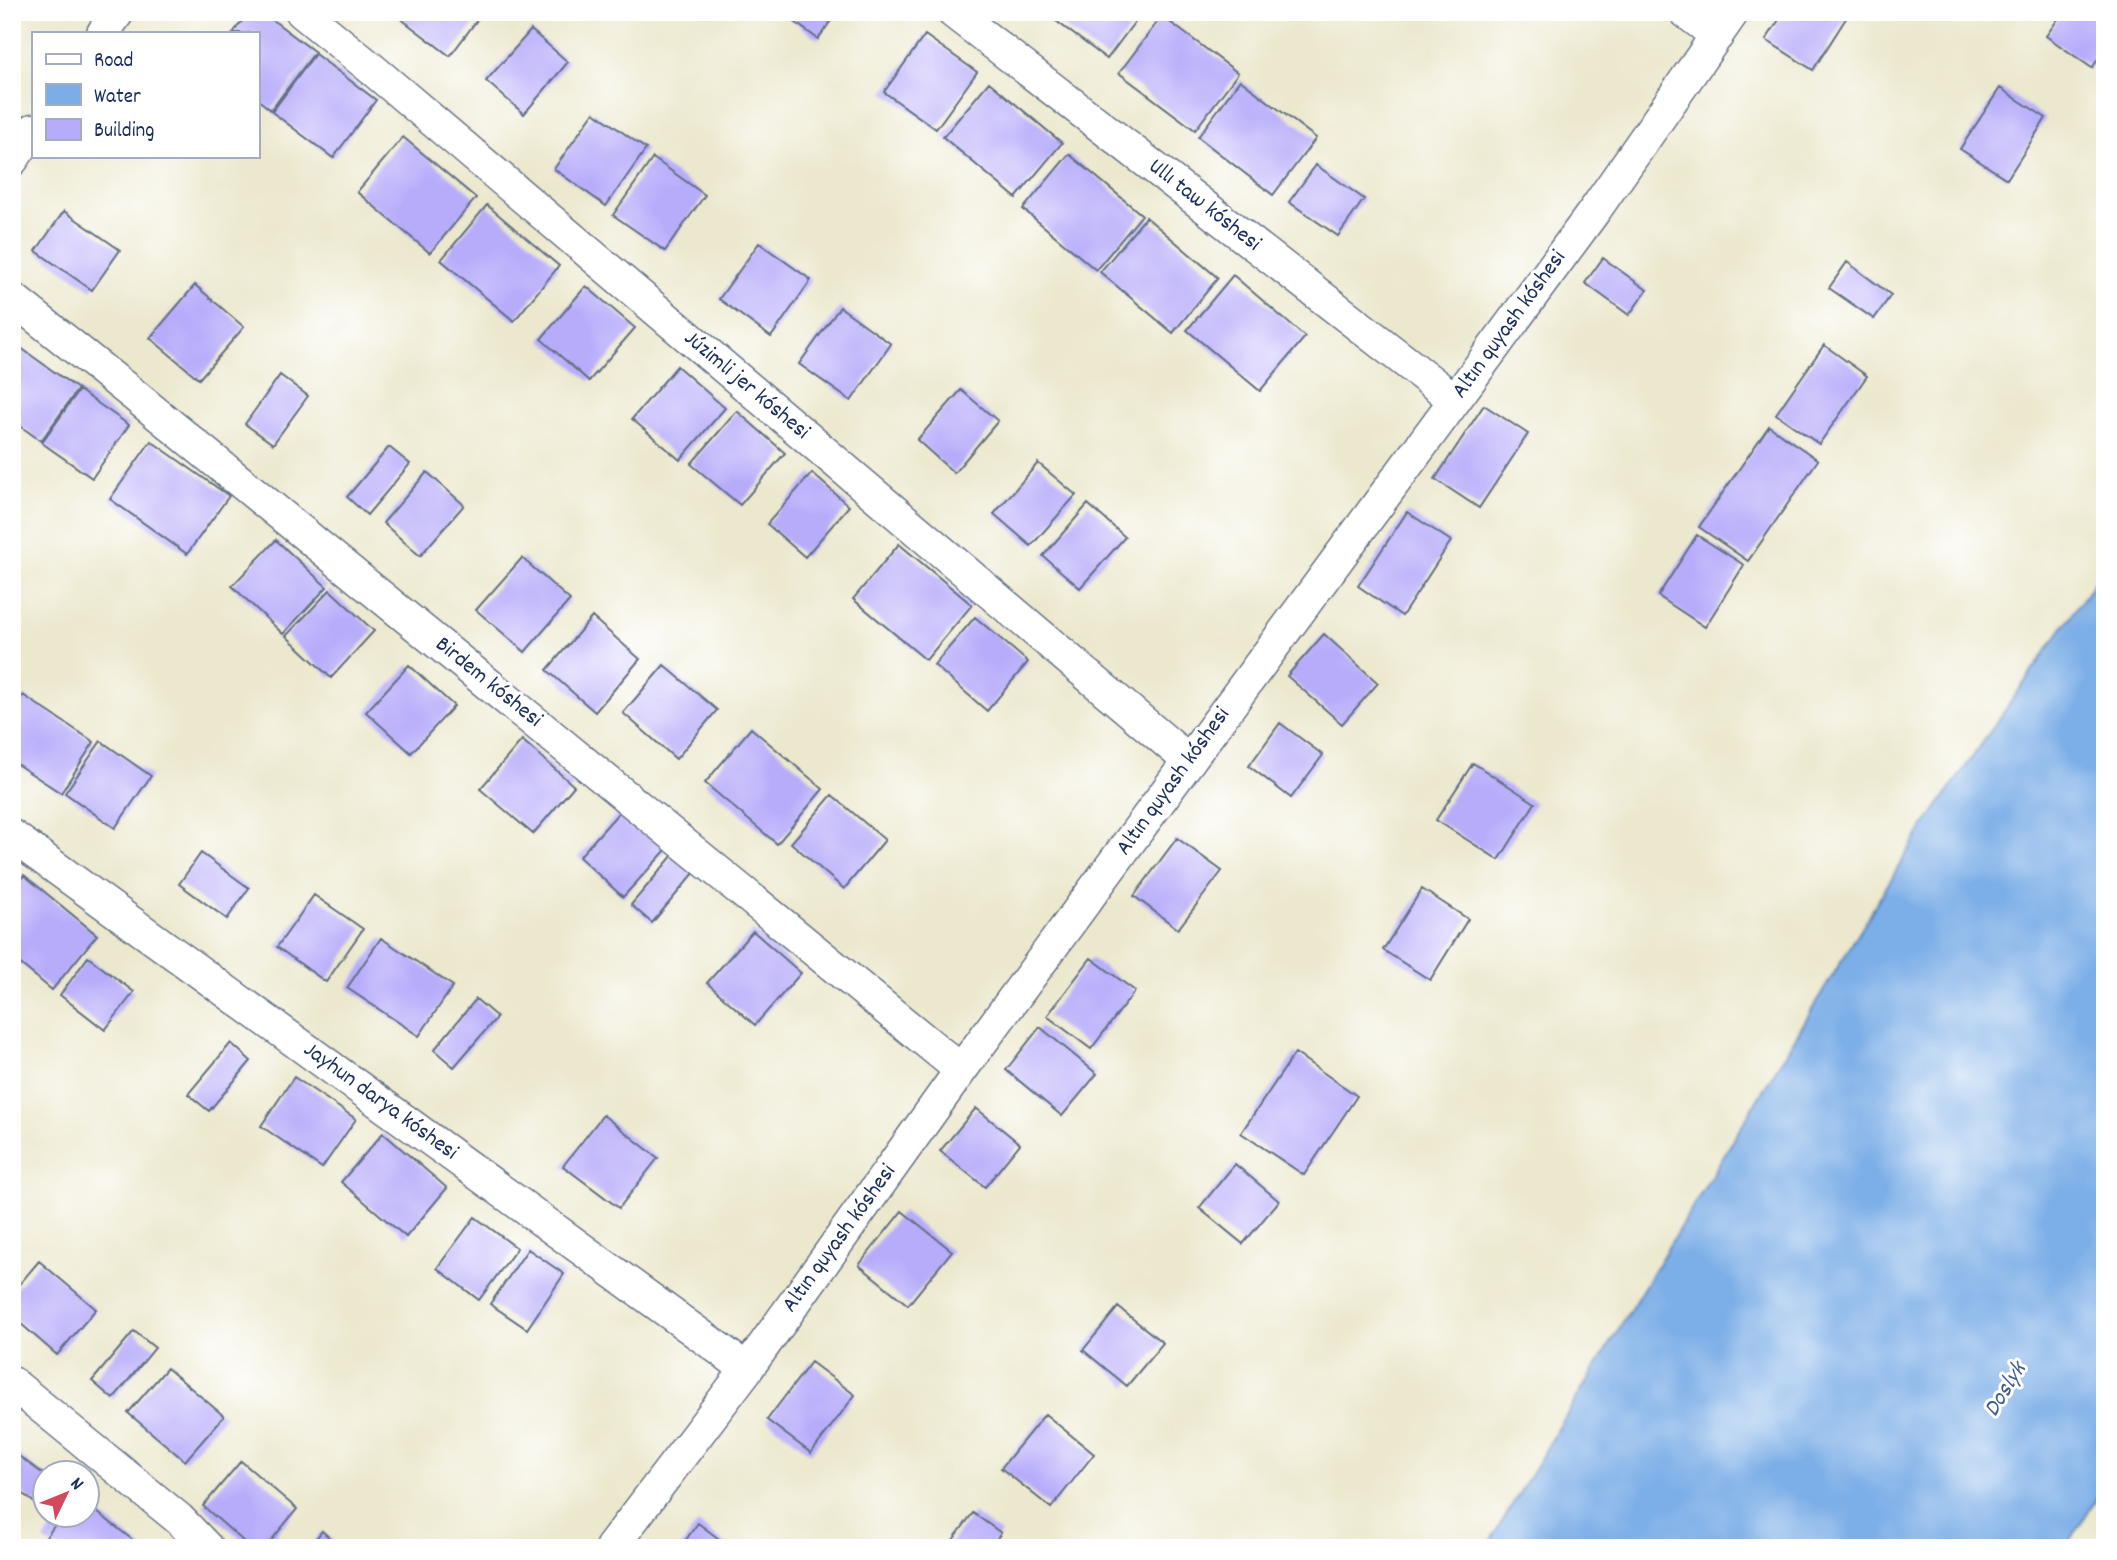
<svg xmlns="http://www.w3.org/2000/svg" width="2117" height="1560" viewBox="0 0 2117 1560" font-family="Dekko,sans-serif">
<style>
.water{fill:#7baee7;stroke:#4b6ea2;stroke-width:2}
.building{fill:#b7acfa}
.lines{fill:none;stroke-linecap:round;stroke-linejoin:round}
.minor-casing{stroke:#647085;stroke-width:35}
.minor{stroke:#fff;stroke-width:32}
.labels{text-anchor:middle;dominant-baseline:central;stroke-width:6;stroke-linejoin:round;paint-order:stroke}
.street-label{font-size:23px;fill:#1b2f5e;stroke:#fff}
.water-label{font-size:24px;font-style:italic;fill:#3d5b8e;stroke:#fff}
</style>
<rect width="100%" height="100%" fill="#fff"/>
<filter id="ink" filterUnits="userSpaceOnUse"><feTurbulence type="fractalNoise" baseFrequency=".0143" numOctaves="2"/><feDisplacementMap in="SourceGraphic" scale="14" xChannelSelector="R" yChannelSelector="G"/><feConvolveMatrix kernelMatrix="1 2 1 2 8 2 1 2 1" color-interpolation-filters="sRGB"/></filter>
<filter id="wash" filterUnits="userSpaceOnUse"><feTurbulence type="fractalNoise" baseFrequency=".00686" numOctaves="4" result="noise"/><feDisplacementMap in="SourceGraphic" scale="28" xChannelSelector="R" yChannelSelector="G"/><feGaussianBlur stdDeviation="1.57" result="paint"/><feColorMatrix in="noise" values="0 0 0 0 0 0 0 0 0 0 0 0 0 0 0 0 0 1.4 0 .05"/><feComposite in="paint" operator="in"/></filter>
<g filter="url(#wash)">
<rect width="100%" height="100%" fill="#ece8ce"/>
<!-- water -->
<path class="water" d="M2105,567v917l-39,64h-580l430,-710z"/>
<g id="blocks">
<!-- building -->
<path class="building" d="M249,12h13l53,40 -44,58 -14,-11v-66h-24z
M392,12h91l-33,44z
M781,12h56l-19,27z
M1044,12h98l-35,47z
M1784,12h66l-37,58 -47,-30z
M2063,12h42v37l-13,19 -46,-32z
M1162,16l76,57 -43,57 -76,-57z
M531,30l37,32 -44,52 -38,-33z
M925,35l52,37 -41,57 -52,-37z
M315,54l61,46 -43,58 -61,-46z
M1240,80l76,58 -43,57 -75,-58z
M989,82l73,61 -46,55 -73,-61z
M2000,88l46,30 -39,61 -47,-30z
M594,112l52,37 -40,57 -52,-37z
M403,137l73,61 -46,55 -73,-61z
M1069,154l73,61 -46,55 -73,-61z
M653,158l52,37 -40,56 -52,-36z
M1316,165l48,34 -26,37 -49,-34z
M487,205l72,61 -45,55 -73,-61z
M64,211l56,39 -28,40 -56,-39z
M1146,217l72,61 -45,55 -73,-61z
M759,243l52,37 -40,57 -52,-38z
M1603,258l44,32 -18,25 -44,-32z
M1847,262l44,33 -17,24 -45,-31z
M1233,275l72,62 -45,54 -73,-61z
M195,285l49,42 -45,52 -49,-41z
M586,286l49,42 -46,53 -48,-42z
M840,307l51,37 -40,57 -52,-37z
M1824,345l43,31 -48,68 -43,-30z
M21,348l57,41 -37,52 -29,-21v-59z
M677,366l48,42 -45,52 -48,-41z
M280,375l28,21 -35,48 -28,-20z
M79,390l50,35 -37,53 -50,-35z
M961,390l37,31 -44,52 -37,-33z
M1484,405l44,29 -49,74 -44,-29z
M737,411l48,42 -45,52 -49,-41z
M1769,426l49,34 -70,101 -49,-34z
M151,441l78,55 -42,58 -77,-55z
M389,447l21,17 -43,51 -20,-18z
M1038,463l38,32 -45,51 -37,-32z
M427,472l37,33 -44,51 -37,-33z
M812,473l37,33 -44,51 -38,-33z
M1088,504l37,33 -45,51 -37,-32z
M1407,512l44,29 -49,75 -44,-30z
M1697,535l47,30 -39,62 -47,-31z
M276,540l51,47 -44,47 -51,-48z
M899,544l73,61 -46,55 -73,-61z
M522,558l48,42 -45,52 -49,-42z
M330,590l44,41 -43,47 -45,-42z
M592,617l48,42 -45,53 -48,-42z
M975,617l53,45 -41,49 -53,-46z
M1324,634l54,49 -36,41 -55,-48z
M409,665l45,41 -43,47 -45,-41z
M664,665l53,45 -41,49 -53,-46z
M23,695l71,47 -33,51 -49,-32v-50z
M1280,723l43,32 -32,43 -42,-32z
M751,728l72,61 -46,55 -72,-61z
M522,740l52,46 -41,48 -53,-45z
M101,741l50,35 -36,52 -50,-35z
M1473,763l62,40 -36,57 -63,-40z
M832,795l53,45 -41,49 -53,-46z
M621,810l45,40 -43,47 -44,-40z
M1177,838l45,33 -44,58 -44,-33z
M201,853l48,35 -22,31 -48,-35z
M673,855l21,18 -42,50 -21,-18z
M24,875l73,60 -45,55 -40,-33v-68z
M1422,889l46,30 -38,61 -47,-30z
M314,895l49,34 -37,53 -49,-35z
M753,931l48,42 -46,52 -48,-42z
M381,938l72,48 -34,50 -72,-48z
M88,957l46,35 -29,38 -45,-35z
M1091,958l44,33 -44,58 -44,-33z
M476,999l21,18 -43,50 -20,-17z
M1040,1027l57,47 -35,42 -56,-46z
M231,1043l20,18 -42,50 -21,-17z
M1295,1053l62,43 -53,79 -63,-42z
M294,1077l62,42 -34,49 -61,-42z
M976,1108l44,36 -35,43 -45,-36z
M603,1115l55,43 -39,50 -56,-42z
M383,1133l64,55 -41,49 -65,-55z
M1235,1164l44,37 -36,43 -44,-36z
M902,1211l50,40 -44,54 -49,-40z
M475,1217l42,31 -38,52 -42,-32z
M528,1249l36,25 -37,55 -37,-25z
M39,1261l57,48 -39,46 -45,-39v-23z
M1118,1307l45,36 -36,43 -44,-36z
M134,1331l21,17 -42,51 -21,-18z
M811,1362l44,33 -44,58 -44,-33z
M167,1368l57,48 -39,45 -57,-48z
M1045,1414l49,40 -43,54 -50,-40z
M12,1451l34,25v16l-10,12 -24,-19z
M241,1461l56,48 -32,39h-14l-48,-42z
M88,1505l55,43h-89l-10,-8 19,-26h25z
M973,1513l28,20 -11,15h-43z
M698,1523l33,25h-51z
M322,1531l19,17h-33z"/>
</g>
</g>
<g filter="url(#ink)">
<use href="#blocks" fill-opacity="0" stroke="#647085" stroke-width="2"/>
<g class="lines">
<defs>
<path id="minor" d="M302,12l70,57 817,692
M953,12l502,388
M1686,12l31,24
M103,33l15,-21
M12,160l21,-30
M12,298l122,97 827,675
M12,836l735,533
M12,1383l167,136 28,29
M611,1548l136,-179 214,-299 634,-860 138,-198"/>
</defs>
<!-- minor casing -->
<use href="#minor" class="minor-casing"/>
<!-- minor -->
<use href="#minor" class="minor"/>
</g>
</g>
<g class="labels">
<!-- street labels -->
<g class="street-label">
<text transform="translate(1204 206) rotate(38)">Ullı taw kóshesi</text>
<text transform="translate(1510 325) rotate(-54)">Altın quyash kóshesi</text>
<text transform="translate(746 386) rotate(40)">Júzimli jer kóshesi</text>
<text transform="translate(488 683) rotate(39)">Birdem kóshesi</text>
<text transform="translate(1174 782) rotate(-54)">Altın quyash kóshesi</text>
<text transform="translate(380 1102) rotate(36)">Jayhun darya kóshesi</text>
<text transform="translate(840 1239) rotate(-54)">Altın quyash kóshesi</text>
</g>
<!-- water labels -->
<g class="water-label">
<text transform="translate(2006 1390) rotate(-58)">Doslyk</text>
</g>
</g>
<!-- margin -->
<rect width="2117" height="1560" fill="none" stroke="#fff" stroke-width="42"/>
<!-- legend -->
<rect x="32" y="32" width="228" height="126" fill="#ffffff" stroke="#a4acbf" stroke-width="2"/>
<rect x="46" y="54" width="35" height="10" fill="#ffffff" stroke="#a4acbf" stroke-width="2"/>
<text x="94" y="66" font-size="21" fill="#1b2f5e">Road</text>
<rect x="46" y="84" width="35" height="21" fill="#7baee7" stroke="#a4acbf" stroke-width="2"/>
<text x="94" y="102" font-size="21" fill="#1b2f5e">Water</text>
<rect x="46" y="119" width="35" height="21" fill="#b7acfa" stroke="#a4acbf" stroke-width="2"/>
<text x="94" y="136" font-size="21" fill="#1b2f5e">Building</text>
<!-- north arrow -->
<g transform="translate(66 1494) rotate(47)"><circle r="33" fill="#ffffff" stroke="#a4acbf" stroke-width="2"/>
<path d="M0-5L12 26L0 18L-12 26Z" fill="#d1495b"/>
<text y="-10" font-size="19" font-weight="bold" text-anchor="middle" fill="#1b2f5e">N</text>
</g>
</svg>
